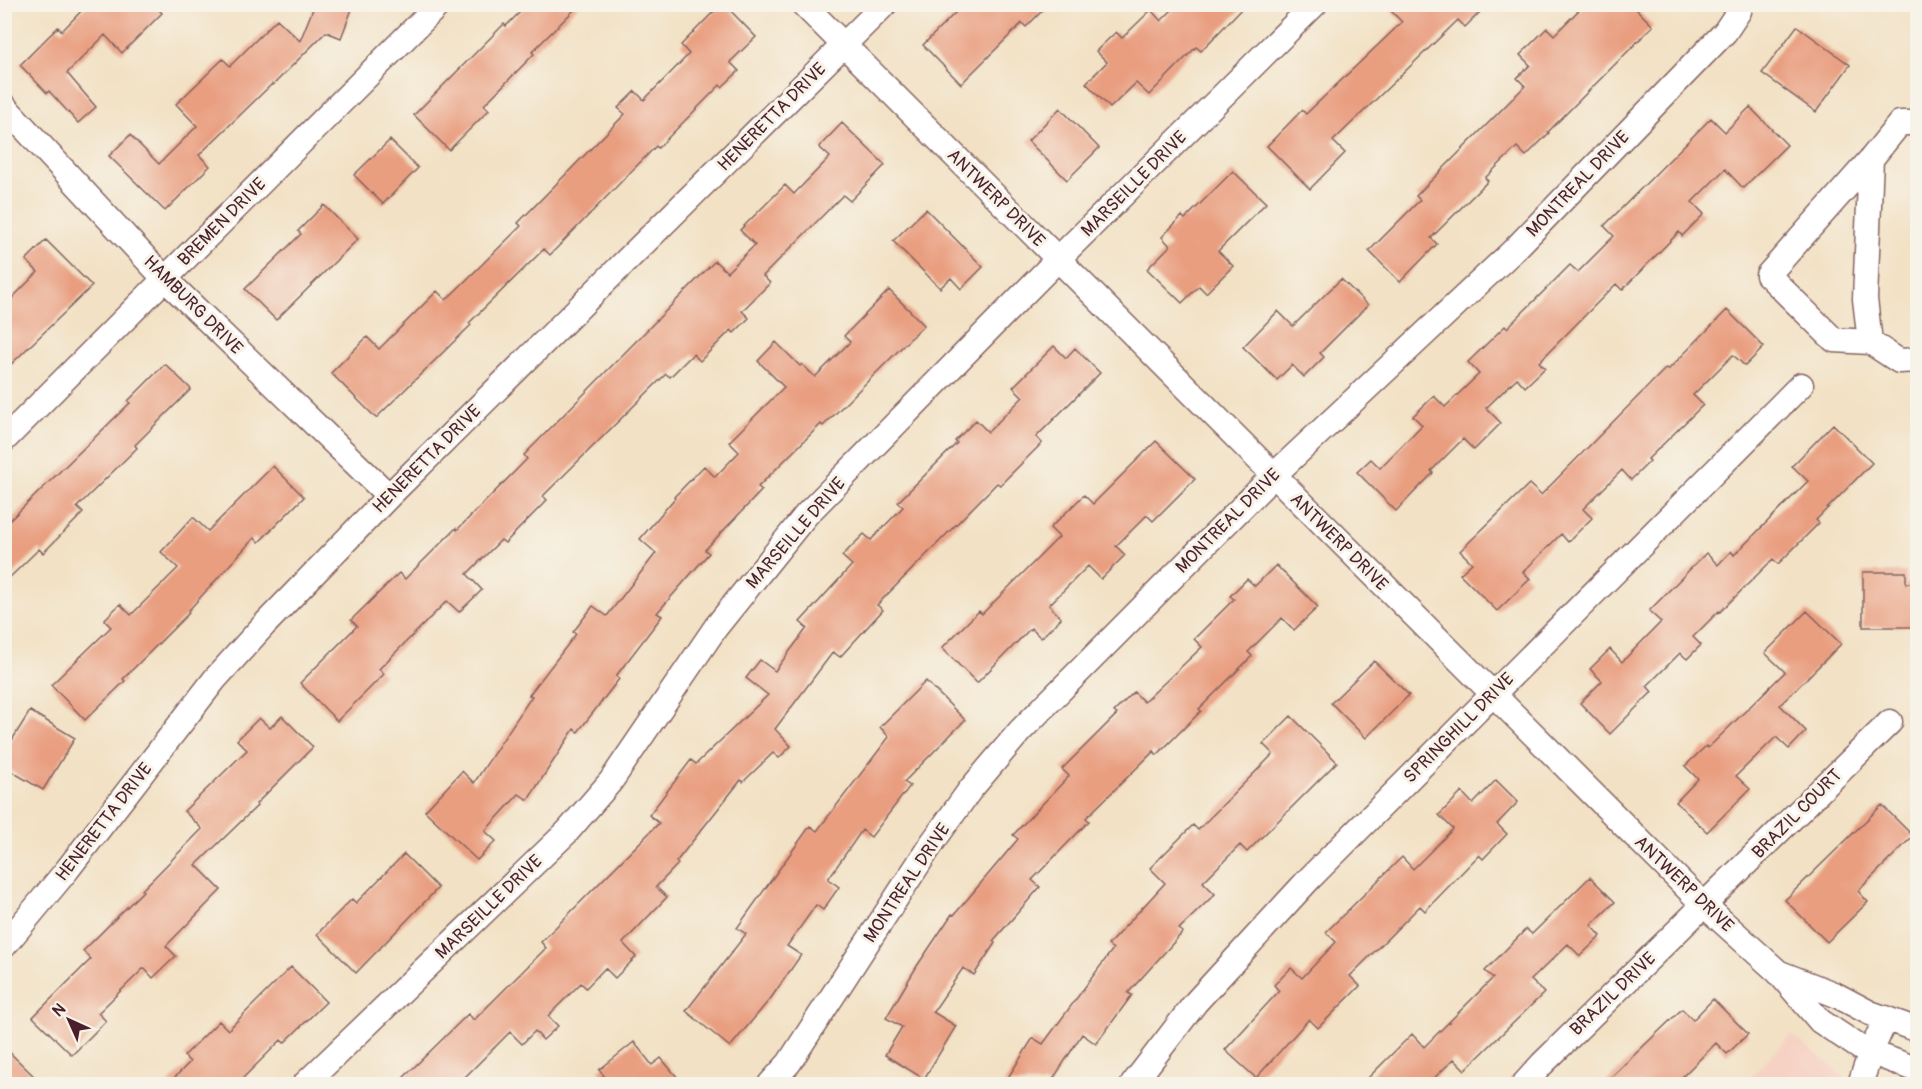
<svg xmlns="http://www.w3.org/2000/svg" width="1922" height="1089" viewBox="0 0 1922 1089" font-family="Pangolin,sans-serif">
<style>
.built{fill:#f6d2c4}
.building{fill:#e99e80}
.lines{fill:none;stroke-linecap:round;stroke-linejoin:round}
.minor-casing{stroke:#856361;stroke-width:27}
.minor{stroke:#fff;stroke-width:24}
.labels{text-anchor:middle;dominant-baseline:central;stroke-width:6;stroke-linejoin:round;paint-order:stroke}
.street-label{font-size:18px;fill:#4a1f2b;stroke:#f7f3e8}
</style>
<rect width="100%" height="100%" fill="#f7f3e8"/>
<filter id="ink" filterUnits="userSpaceOnUse"><feTurbulence type="fractalNoise" baseFrequency=".0167" numOctaves="2"/><feDisplacementMap in="SourceGraphic" scale="12" xChannelSelector="R" yChannelSelector="G"/><feConvolveMatrix kernelMatrix="1 2 1 2 8 2 1 2 1" color-interpolation-filters="sRGB"/></filter>
<filter id="wash" filterUnits="userSpaceOnUse"><feTurbulence type="fractalNoise" baseFrequency=".008" numOctaves="4" result="noise"/><feDisplacementMap in="SourceGraphic" scale="24" xChannelSelector="R" yChannelSelector="G"/><feGaussianBlur stdDeviation="1.35" result="paint"/><feColorMatrix in="noise" values="0 0 0 0 0 0 0 0 0 0 0 0 0 0 0 0 0 1.4 0 .05"/><feComposite in="paint" operator="in"/></filter>
<g filter="url(#wash)">
<rect width="100%" height="100%" fill="#f2e1c4"/>
<!-- built -->
<path class="built" d="M1791,1035l35,26 24,22 4,1h-110z"/>
<g id="blocks">
<!-- building -->
<path class="building" d="M88,4h65l9,9 -40,40 -17,-18 -38,38 29,34 -18,16 -29,-32 -2,2 -27,-28 38,-38 4,4z
M315,4h39l-13,34 -15,-6 -53,53 -1,-1 -73,71 11,11 -45,45 -56,-55 21,-21 29,29 38,-38 -21,-22 47,-45 7,7 47,-47 23,22z
M528,4h52l-48,48 2,2 -50,51 5,5 -40,40 -35,-35 90,-91 2,2z
M721,4h3l32,33 -26,25 9,9 -17,16 -2,-2 -62,63 -2,-2 -106,109 -6,-6 -75,74 2,2 -95,93 -45,-45 36,-36 12,12 58,-58 9,9 75,-74 -3,-3 107,-109 -7,-6 17,-17 9,9 45,-46 -8,-9z
M964,4h85l-23,23 -4,-4 -61,61 -38,-39z
M1178,4h68l-45,47 -5,-4 -47,48 -13,-12 -26,25 -24,-25 21,-21 -11,-11 20,-19 6,6 29,-28 10,11z
M1384,4h104l-23,23 -7,-7 -125,121 12,12 -35,36 -43,-43 35,-36 4,4 96,-92z
M1585,4h46l22,22 -105,106 1,1 -23,23 -9,-9 -32,31 3,3 -57,57 6,6 -37,38 -31,-31 51,-51 -4,-4 109,-110 -8,-8 13,-13 -10,-10 27,-27 7,7z
M1797,26l53,39 -34,47 -54,-39z
M1750,107l37,38 -44,43 -18,-19 -33,33 12,12 -22,22 -3,-4 -57,58 -6,-6 -77,78 6,6 -20,19 -8,-9 -31,30 15,15 -27,27 -11,-11 -32,32 2,2 -37,38 -39,-39 14,-13 9,9 42,-43 -9,-9 21,-20 11,11 34,-33 -11,-12 37,-36 2,2 63,-63 8,7 36,-36 -10,-10 107,-108 14,14z
M1060,108l39,40 -32,32 -39,-39z
M842,123l43,42 -35,36 -7,-6 -80,81 7,7 -28,28 7,7 -15,15 -3,-3 -31,31 -7,-7 -23,23 -4,-3 -123,122 4,4 -42,43 -4,-3 -34,34 15,16 -23,22 -12,-11 -68,68 5,5 -47,47 -37,-38 57,-57 -6,-6 48,-47 6,6 51,-51 1,2 70,-71 -3,-4 191,-194 12,11 28,-27 -15,-15 45,-45 9,9 36,-37 -11,-10z
M390,140l28,28 -35,36 -29,-29z
M1233,171l33,32 -48,48 15,15 -27,27 -7,-7 -17,17 -35,-34 23,-23 -8,-9 20,-21 3,3z
M324,205l34,34 -82,81 -31,-31 56,-55 -3,-3z
M926,209l57,58 -22,22 -10,-11 -11,10 -47,-47z
M46,240l46,46 -88,85v-65l34,-34 -12,-12z
M1341,279l27,26 -48,48 4,4 -20,20 -12,-12 -15,15 -34,-33 35,-36 15,15z
M889,290l35,35 -101,101 -2,-2 -63,63 4,3 -57,60 4,3 -52,60 5,3 -46,60 3,3 -41,53 -4,-3 -46,71 -9,-6 -34,37 11,10 -19,19 -52,-49 37,-40 12,12 58,-87 -3,-1 47,-61 -3,-2 20,-26 14,10 49,-63 -16,-14 35,-41 -1,-1 30,-31 11,11 24,-25 -10,-10 55,-55 -26,-26 18,-19 24,24 2,-2 13,13 35,-35 -6,-6z
M1727,310l37,37 -19,19 -12,-11 -40,40 10,10 -55,54 2,2 -19,19 -9,-10 -39,39 9,9 -24,24 -7,-8 -38,38 7,7 -33,32 -37,-37 12,-11 -12,-12 69,-67 12,11 125,-127 2,2z
M1054,346l12,12 9,-10 25,25 -64,64 6,6 -42,42 -3,-2 -120,122 6,5 -43,47 -7,-5 -58,77 16,17 -12,12 -6,-5 -30,29 -2,-2 -65,82 2,2 -22,23 11,10 -44,46 13,14 -21,21 -10,-10 -19,20 -5,-5 -33,33 10,10 -15,14 -8,-9 -13,13 -12,-12 -52,52h-61l71,-70 6,6 72,-72 -5,-6 118,-119 -10,-8 42,-55 5,4 72,-69 -22,-17 14,-18 15,11 32,-43 -7,-6 52,-57 -10,-9 22,-22 7,6 32,-33 -5,-5 59,-59 -2,-2 21,-21 12,12 35,-35 -10,-10z
M165,364l26,25 -56,56 2,3 -60,59 6,6 -40,40 -4,-4 -35,34v-57l126,-123 -2,-2z
M1833,424l39,39 -56,57 3,3 -41,41 -5,-5 -53,53 -1,-1 -26,26 8,8 -14,14 -7,-6 -33,33 5,6 -42,42 -30,-31 22,-22 -12,-12 20,-20 12,13 39,-40 -12,-11 57,-58 12,12 13,-14 3,4 74,-74 -16,-15z
M1156,441l39,38 -42,42 -6,-6 -31,31 9,9 -24,24 -13,-13 -39,39 12,13 -20,20 -10,-10 -54,55 -35,-35 37,-37 3,3 77,-77 -9,-9 34,-33 9,9z
M273,466l31,31 -45,45 -5,-4 -66,73 1,2 -66,66 2,2 -40,39 -34,-35 60,-58 -7,-7 16,-16 11,11 47,-47 -17,-16 32,-35 15,14z
M1276,565l42,42 -24,23 -12,-12 -34,34 4,4 -53,53 2,2 -44,44 -3,-4 -68,67 3,3 -57,59 8,7 -47,54 2,2 -21,32 -11,-7 -30,44 23,14 -32,53 -39,-24 17,-28 -16,-9 31,-52 35,-52 2,1 64,-76 -5,-4 56,-59 -7,-7 55,-55 -3,-2 20,-20 10,10 58,-55 -8,-8 40,-40 -4,-3 17,-17 8,7z
M1863,572h43v11h11v44h-54z
M1807,611l34,33 -61,61 26,26 -17,18 -13,-12 -40,39 14,13 -43,43 -31,-30 22,-23 -13,-13 21,-20 2,2 77,-76 -20,-19z
M1374,661l35,34 -43,43 -35,-35z
M926,681l39,39 -61,62 6,4 -39,51 -9,-7 -34,49 11,8 -16,23 -7,-5 -29,41 14,9 -30,43 -41,49 -44,-36 60,-77 -9,-6 73,-102 7,5 72,-94 -9,-10z
M30,711l45,27 -32,52 -39,-23v-14z
M282,716l31,31 -57,57 1,2 -61,59 25,25 -55,56 10,10 -23,22 -9,-10 -46,45 8,8 -34,34 -39,-38 58,-58 -8,-8 60,-60 -1,-1 60,-61 -18,-18 63,-61 -10,-10 22,-22 11,10z
M1291,716l46,46 -90,90 -7,-7 -37,37 12,12 -36,35 4,3 -55,61 4,2 -36,49 -14,-10 -32,50h-46l29,-46 10,6 70,-95 -5,-4 57,-62 -15,-15 43,-43 5,5 75,-76 -10,-10z
M1496,780l22,22 -21,22 10,10 -24,25 -4,-4 -54,56 -5,-5 -70,70 10,10 -42,42 -9,-9 -53,59 -31,-28 54,-59 -5,-6 17,-17 11,10 34,-36 -10,-10 76,-75 11,12 40,-40 -14,-14 23,-23 11,12z
M1882,805l31,31 -55,55 10,11 -41,40 -42,-42z
M404,854l34,34 -82,85 -39,-39 35,-35 4,4z
M1590,877l25,25 -24,23 10,11 -21,20 -12,-12 -37,36 13,13 -79,77 -11,-11 -26,25h-66l50,-50 12,13 69,-69 -8,-7 41,-42 6,5z
M291,967l35,35 -42,41 -3,-3 -44,44h-69l22,-22 -6,-6 35,-35 9,9z
M1713,999l35,35 -21,20 -11,-11 -41,41h-71l78,-75 11,11z
M634,1042l18,23 9,-7 22,26h-72l-12,-14z
M4,1047l38,37h-38z"/>
</g>
</g>
<g filter="url(#ink)">
<use href="#blocks" fill-opacity="0" stroke="#856361" stroke-width="1.5"/>
<g class="lines">
<defs>
<path id="minor" d="M803,4l901,901 74,67 42,49 42,28 56,21
M4,106l161,173 224,217
M1918,123h-18l-29,36 -6,140 5,43 29,19 19,-1
M1870,342l-36,-2 -66,-65 103,-116
M4,440l435,-436
M4,946l63,-76 148,-191 49,-54 125,-129 496,-492
M1780,973l56,22 34,18 48,17
M305,1084l262,-252 44,-51 105,-154 90,-112 251,-255 258,-256
M770,1084l19,-21 143,-220 38,-53 50,-59 253,-255 241,-226 211,-218 14,-21 2,-7
M1133,1084l63,-82 113,-123 492,-494
M1524,1084l18,-20 348,-342
M1860,1084l11,-32 15,-34"/>
</defs>
<!-- minor casing -->
<use href="#minor" class="minor-casing"/>
<!-- minor -->
<use href="#minor" class="minor"/>
</g>
</g>
<g class="labels">
<!-- street labels -->
<g class="street-label">
<text transform="translate(772 117) rotate(-45)">HENERETTA DRIVE</text>
<text transform="translate(1134 184) rotate(-45)">MARSEILLE DRIVE</text>
<text transform="translate(1578 184) rotate(-46)">MONTREAL DRIVE</text>
<text transform="translate(996 198) rotate(45)">ANTWERP DRIVE</text>
<text transform="translate(222 222) rotate(-45)">BREMEN DRIVE</text>
<text transform="translate(193 305) rotate(45)">HAMBURG DRIVE</text>
<text transform="translate(427 459) rotate(-45)">HENERETTA DRIVE</text>
<text transform="translate(1228 521) rotate(-45)">MONTREAL DRIVE</text>
<text transform="translate(796 533) rotate(-49)">MARSEILLE DRIVE</text>
<text transform="translate(1339 542) rotate(45)">ANTWERP DRIVE</text>
<text transform="translate(1459 728) rotate(-45)">SPRINGHILL DRIVE</text>
<text transform="translate(1797 814) rotate(-45)">BRAZIL COURT</text>
<text transform="translate(104 822) rotate(-52)">HENERETTA DRIVE</text>
<text transform="translate(907 883) rotate(-56)">MONTREAL DRIVE</text>
<text transform="translate(1684 884) rotate(44)">ANTWERP DRIVE</text>
<text transform="translate(489 907) rotate(-44)">MARSEILLE DRIVE</text>
<text transform="translate(1613 994) rotate(-44)">BRAZIL DRIVE</text>
</g>
</g>
<!-- margin -->
<rect width="1922" height="1089" fill="none" stroke="#f7f3e8" stroke-width="24"/>
<!-- north arrow -->
<g transform="translate(69 1020) rotate(315)" stroke="#f7f3e8" stroke-width="4.5" paint-order="stroke">
<path d="M0-4.5L10 22L0 15L-10 22Z" fill="#4a1f2b"/>
<text y="-9" font-size="16" font-weight="bold" text-anchor="middle" fill="#4a1f2b">N</text>
</g>
</svg>
